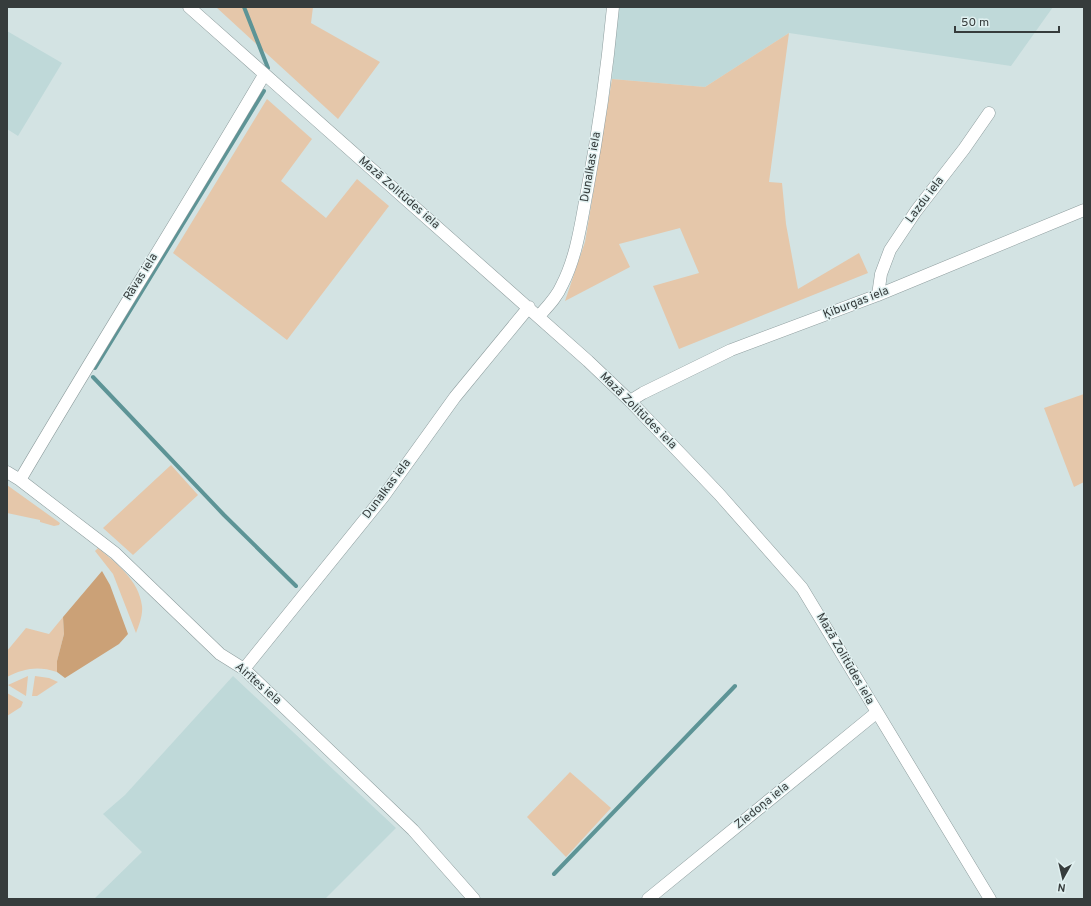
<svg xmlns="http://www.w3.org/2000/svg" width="1091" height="906" viewBox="0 0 1091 906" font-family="Overpass,sans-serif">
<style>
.built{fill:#bfd9d9}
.green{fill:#e5c7aa}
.forest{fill:#cba177}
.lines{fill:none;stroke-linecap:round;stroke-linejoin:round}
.stream{stroke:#5d9496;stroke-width:4}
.minor-casing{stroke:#8e9d9e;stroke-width:13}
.minor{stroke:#fff;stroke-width:12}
.labels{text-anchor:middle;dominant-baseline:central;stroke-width:3;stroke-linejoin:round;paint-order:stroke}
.street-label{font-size:12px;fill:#363c3c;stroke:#e0f0f0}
</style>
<rect width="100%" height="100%" fill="#d3e3e3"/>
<!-- built -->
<path class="built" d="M618,7h435l-42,59 -222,-33 -84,54 -93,-8z
M7,31l55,32 -44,73 -11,-7z
M233,676l163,152 -71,71h-231l48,-47 -39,-38 22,-19z"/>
<!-- green -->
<path class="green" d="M216,7h97l-2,16 69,39 -42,57z
M789,33l-20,149 13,1 4,41 12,65 61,-36 9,20 -189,76 -26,-63 46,-13 -19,-45 -61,16 11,23 -65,34 20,-59 27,-163 93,8z
M267,99l45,40 -31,42 45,37 31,-39 32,27 -102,134 -114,-87z
M1084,394v88l-10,5 -30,-79z
M171,465l27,30 -65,60 -30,-27z
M7,485l53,38 -1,2 -5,1 -14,-4v-2l-33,-7z
M98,548c18,15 41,32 44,58 1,9 -3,19 -6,27l-23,-59 -18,-23z
M63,617l1,17 -7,27v11c-19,-6 -32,-4 -50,5v-26l19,-23 23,6z
M28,676l-2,20 -18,-11z
M35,676l14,2 9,4 -21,14h-5z
M7,693l16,9 -2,5 -14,9z
M570,772l41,36 -45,49 -39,-40z"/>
<!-- forest -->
<path class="forest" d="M102,571l8,14 18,49 -9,10 -54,34 -8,-6v-11l7,-27 -1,-17z"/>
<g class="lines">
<!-- stream -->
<path class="stream" d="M244,7l24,61
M95,368l169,-277
M93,377l131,138 72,71
M554,874l181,-188"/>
<defs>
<path id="minor" d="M189,7l399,354 42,40 89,93 83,94 188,311
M878,295l3,-21 9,-24 26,-39 48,-62 25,-36
M539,316c9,-10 18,-19 23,-31 15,-29 19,-63 25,-94 12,-62 20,-121 26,-184
M630,401l13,-8 88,-43 147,-55 206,-85
M7,472l13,8 95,73 105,101 24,15 169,161 61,69
M20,480c80,-136 164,-269 244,-405
M244,669l139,-172 72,-100 74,-90
M648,899l228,-186"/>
</defs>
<!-- minor casing -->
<use href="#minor" class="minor-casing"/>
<!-- minor -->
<use href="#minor" class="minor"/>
</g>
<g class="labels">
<!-- street labels -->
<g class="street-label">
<text transform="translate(591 167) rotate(-80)">Dunalkas iela</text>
<text transform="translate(399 193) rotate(41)">Mazā Zolitūdes iela</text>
<text transform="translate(925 200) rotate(-53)">Lazdu iela</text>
<text transform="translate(141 277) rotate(-58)">Rāvas iela</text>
<text transform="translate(856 303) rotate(-21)">Ķiburgas iela</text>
<text transform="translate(638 411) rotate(45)">Mazā Zolitūdes iela</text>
<text transform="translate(387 489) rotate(-53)">Dunalkas iela</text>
<text transform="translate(845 659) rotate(60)">Mazā Zolitūdes iela</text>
<text transform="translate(258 684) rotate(41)">Airītes iela</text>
<text transform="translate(762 806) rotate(-39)">Ziedoņa iela</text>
</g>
</g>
<!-- border -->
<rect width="1091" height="906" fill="none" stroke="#363c3c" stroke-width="16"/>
<!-- north arrow -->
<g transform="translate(1063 878) rotate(188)" stroke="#e0f0f0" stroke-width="3" paint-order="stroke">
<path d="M0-3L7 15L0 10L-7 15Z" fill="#363c3c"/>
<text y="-6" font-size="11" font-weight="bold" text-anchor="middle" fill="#363c3c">N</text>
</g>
<!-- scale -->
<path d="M955 26v6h104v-6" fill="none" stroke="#363c3c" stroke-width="2"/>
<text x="961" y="26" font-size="12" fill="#363c3c" stroke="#e0f0f0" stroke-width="3" paint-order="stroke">50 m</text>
</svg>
